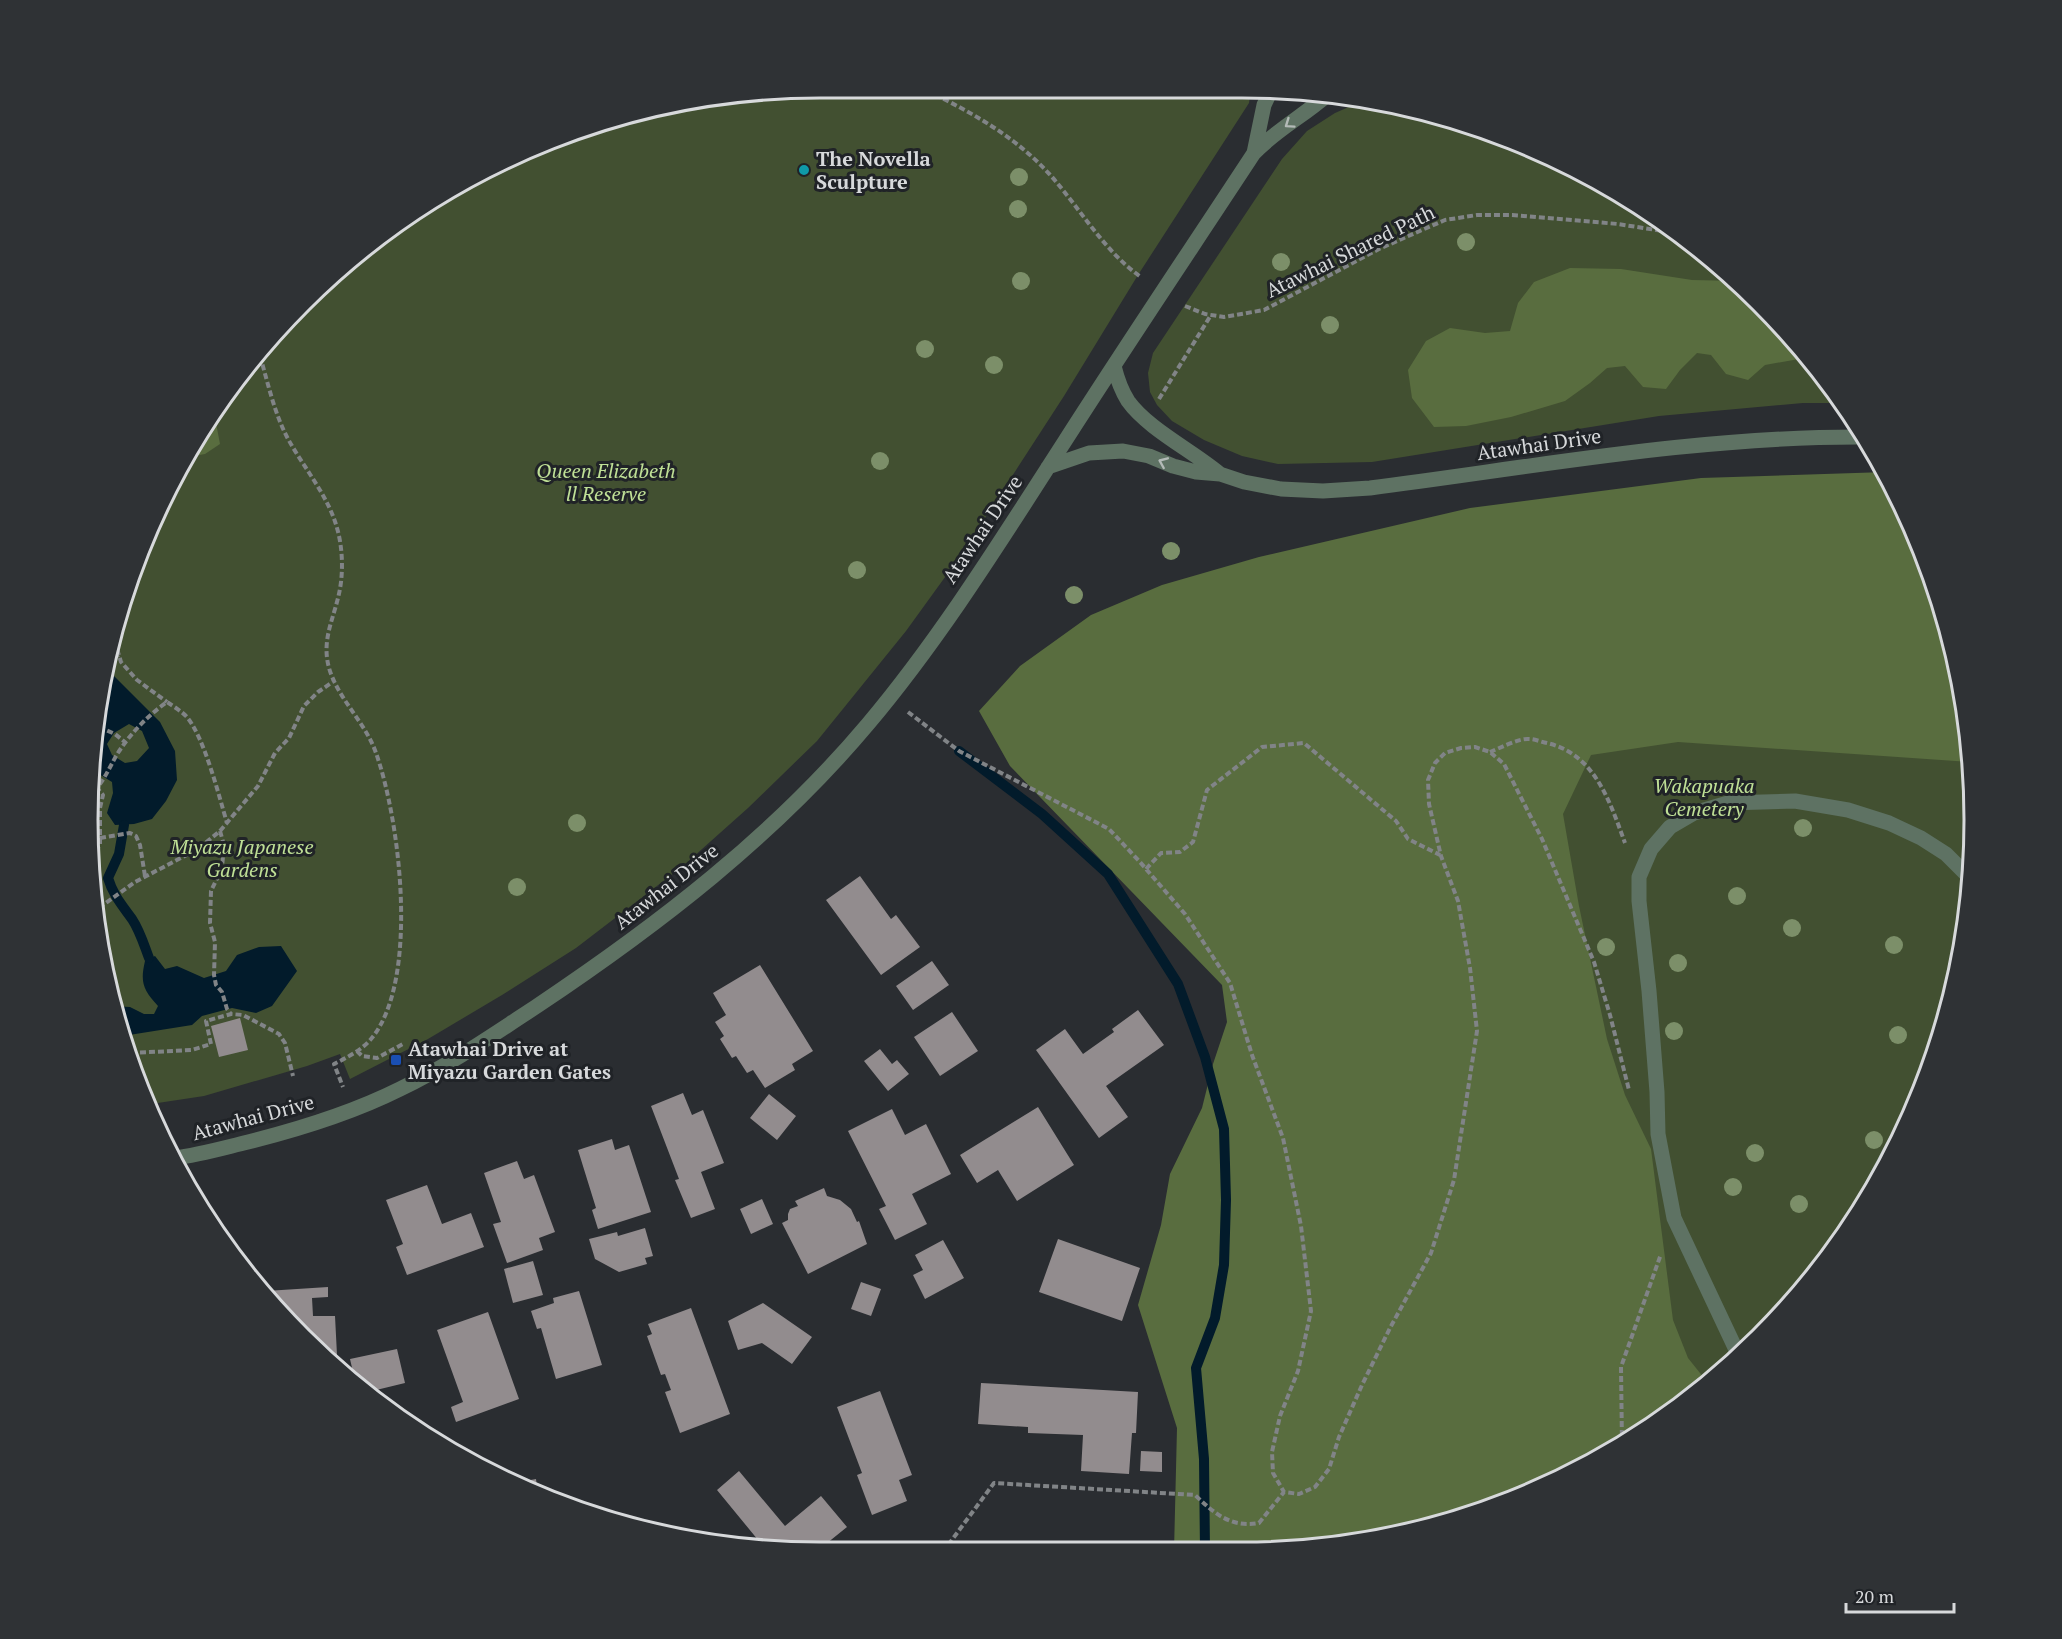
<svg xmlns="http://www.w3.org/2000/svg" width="2062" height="1639" viewBox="0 0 2062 1639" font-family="'PT Serif',serif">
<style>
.green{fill:#425031}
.forest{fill:#596d3f}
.water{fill:#021b2b;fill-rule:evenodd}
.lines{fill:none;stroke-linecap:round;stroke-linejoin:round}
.stream{stroke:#021b2b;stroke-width:10}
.building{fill:#928c8e}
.path{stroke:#818487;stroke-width:4;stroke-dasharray:6 3;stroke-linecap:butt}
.minor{stroke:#5e7263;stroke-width:15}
.tree{fill:#7c8f69}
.oneway{stroke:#b3bab7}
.culture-dot{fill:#0f9aa8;stroke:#202327;stroke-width:2}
.transit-dot{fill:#1a4fb4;stroke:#202327;stroke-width:2}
.labels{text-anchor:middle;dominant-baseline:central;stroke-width:6;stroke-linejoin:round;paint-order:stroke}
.poi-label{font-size:20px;font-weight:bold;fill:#d7d9db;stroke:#202327;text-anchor:start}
.street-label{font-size:20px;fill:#d7d9db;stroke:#202327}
.park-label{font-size:20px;font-style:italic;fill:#bfe096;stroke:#202327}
.rim{fill:none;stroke:#d7d9db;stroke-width:3}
</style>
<rect width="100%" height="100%" fill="#2a2d31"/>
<!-- green -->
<path class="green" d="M820,87l431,1 -2,15 -111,172 -74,121 -103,159 -55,76 -89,110 -69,67 -65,58 -107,82 -74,47 -74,44 -78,40 -10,-25 -33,12 -103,30 -53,8 -39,-95 -25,-189 25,-190 73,-176 116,-152 152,-117 177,-73z
M1360,102l118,24 130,59 117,84 68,68 48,66h-38l-144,13 -287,46 -94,2 -36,-8 -38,-16 -32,-19 -15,-16 -7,-13 -2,-19 5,-20 129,-194 25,-28 28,-18z
M1468,574l468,10 33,140 4,143 -23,142 -50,134 -76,122 -98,105 -117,84z"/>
<!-- forest -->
<path class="forest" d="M1570,268l51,1 71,11 46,1 55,56 13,17 -7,5 -34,6 -17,15 -22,-6 -15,-19 -14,-2 -17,17 -14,19 -23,-2 -18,-21 -18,2 -17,15 -25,18 -54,16 -45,9 -32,1 -22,-29 -4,-28 18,-29 24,-13 35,5 25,-2 8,-28 16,-21z
M213,417l3,6 4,21 -15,10 -22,4z
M1886,472l50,112 33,140 1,38 -292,-20 -87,13 -28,59 16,92 28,133 18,56 26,54 22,171 15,38 20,25 -99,71 -131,59 -187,37 -117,1 3,-123 -39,-123 23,-80 9,-51 32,-66 11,-44 14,-42 -5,-37 -212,-219 -31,-55 41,-45 71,-51 71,-30 97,-28 211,-49 231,-30z"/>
<!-- water -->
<path class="water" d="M107,669l53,53 15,29 2,29 -11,21 -14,18 -18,5 -19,1 -8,-12 6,-20 -1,-11 -13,-8 -6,1zM129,724l13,7 7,17 -12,13 -12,2 -13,-8 -5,-11 7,-11z
M281,946l16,25 -25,35 -16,7 -24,-5 -30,8 -10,9 -63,10 -7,-1 -10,-28 18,1 14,7h10l4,-8c-15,-16 -18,-24 -13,-45l10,-5 10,13 12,-3 27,12 22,-7 11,-16 22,-8z"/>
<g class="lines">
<!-- stream -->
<path class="stream" d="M959,751l83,63 66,60 70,110 27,73 19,72 2,71 -2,65 -9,53 -19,50 8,91 1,92
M124,825l-5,29 -11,24c5,17 14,27 24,41 8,12 12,26 17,39"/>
</g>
<!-- building -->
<path class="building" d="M860,876l31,43 5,-4 24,32 -39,28 -55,-75z
M932,961l17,24 -36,25 -17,-24z
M760,965l53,86 -21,13 3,6 -30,18 -12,-18 -6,3 -11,-17 -4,2 -12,-19 4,-3 -9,-14 11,-7 -13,-22z
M1138,1010l26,35 -58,41 22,31 -29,21 -63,-88 29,-21 18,25 31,-22 -2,-3z
M952,1012l26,39 -38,25 -26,-39z
M240,1018l8,32 -29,7 -8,-31z
M880,1049l12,15 5,-4 12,14 -21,17 -24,-30z
M683,1093l9,22 11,-5 21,53 -23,9 14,37 -24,9 -16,-38 4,-1 -28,-73z
M769,1094l27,22 -19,24 -27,-22z
M1038,1107l36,58 -57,36 -19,-31 -21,13 -17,-28z
M892,1109l13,26 21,-11 25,50 -39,20 15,30 -32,16 -16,-31 7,-3 -38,-75z
M612,1139l3,11 14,-5 22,67 -53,17 -6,-19 4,-2 -18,-58z
M517,1161l7,18 10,-4 21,57 -16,6 4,12 -36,13 -14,-39 8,-2 -17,-49z
M427,1185l15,39 29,-11 13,34 -77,28 -11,-28 7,-3 -17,-44z
M824,1188l3,8 13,4 11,9 6,13 2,-1 8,23 -59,30 -26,-51 6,-3v-6l2,-5 8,-3 -3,-5z
M762,1199l11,25 -22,10 -11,-25z
M645,1228l8,28 -8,2 2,6 -28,8 -24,-13 -6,-20 28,-7 1,4z
M1058,1239l82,29 -18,53 -83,-29z
M943,1240l21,38 -39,21 -12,-24 10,-5 -8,-15z
M533,1261l10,34 -30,8 -9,-34z
M861,1282l20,7 -10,27 -20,-7z
M328,1287v10l-16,1 1,18h22l2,39 -13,1 -23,-19 -35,-46z
M579,1291l23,74 -46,14 -15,-51 -4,1 -6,-18 23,-8 -1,-5z
M763,1303l49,34 -20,27 -30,-21 -24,7 -10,-29z
M691,1308l39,106 -50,19 -15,-41 6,-2 -6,-16 -4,1 -14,-39 5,-2 -4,-10z
M488,1312l31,87 -63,23 -5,-15 12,-5 -26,-72z
M397,1349l8,34 -37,9 -23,-19 8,-1 -3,-13z
M981,1383l157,9 -2,41h-4l-3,41 -48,-3 2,-36 -55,-2v-6l-50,-3z
M880,1391l32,84 -13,5 8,21 -35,14 -15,-40 5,-2 -25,-66z
M1141,1451l21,1v20l-22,-1z
M739,1471l46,55 36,-30 26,31 -31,25 -53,-6 -46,-56z
M536,1479l2,15 13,-2 1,8 -13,-4 -25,-13z"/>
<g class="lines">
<!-- path -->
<path class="path" d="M919,87c49,23 97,49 133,90 29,33 53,75 89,100
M1185,306l20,8 19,3 40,-7 115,-61 43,-19 23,-10 32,-5h35l106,9 57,9
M260,356c8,27 14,56 27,81 16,30 41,58 50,91 5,17 6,37 4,54 -4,34 -23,57 -10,92 11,29 35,50 45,79 24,67 44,228 -5,286 -9,11 -25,19 -37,25l9,23
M1159,399l52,-84
M112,632l9,30 16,18 30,22
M108,659l11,-4
M908,712l51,39 150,78 31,33 45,52 45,69 22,72 31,83 18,88 10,85 -13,60 -18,45 -8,36 1,21 11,19 15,2 16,-7 14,-18 10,-32 23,-52 28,-57 41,-75 23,-73 23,-149 -7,-63 -12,-67 -17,-45 -12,-52 -1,-24 7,-17 10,-10 16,-5 14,-1 15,5 14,12 38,75 52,123 16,53 19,75
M99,727l16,7 11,9
M1490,752c10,-4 29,-14 39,-13 6,0 12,3 18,4 48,11 63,59 78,100
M91,788h6
M220,831l38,-45 17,-33 14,-15 15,-32 14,-14 16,-11
M100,838l30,-5 6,3 4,9 5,31
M92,860l8,-16v-36l3,-13 -6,-7c8,-10 13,-21 19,-32 13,-21 31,-40 51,-54 6,4 14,9 19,14 18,20 33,80 41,107
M1146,869l15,-16 19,-1 13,-10 14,-52 55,-43 42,-4 92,78 12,18 32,16
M99,908l36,-26 63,-33 22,-18 4,14 -2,23 -11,23 -1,32 5,19 -1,33 2,10 6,7 5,17 4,5
M357,1051l5,5 15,2 26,-14
M131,1053l61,-3 19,-6 -5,-23 25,-7 12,1 36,19 6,9 8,33
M1622,1445l-1,-78 40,-113
M943,1552l51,-69 201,12c20,19 36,33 64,28l25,-31"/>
<!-- minor -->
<path class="minor" d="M1254,153l10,-48 8,-17
M1114,366c3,12 7,24 14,35 20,28 65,50 92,73
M1048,467l41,-14 34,-2 26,5 24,10 23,6 24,2 24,8 37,7 42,2 47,-3c164,-21 329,-52 495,-51
M174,1158c25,-3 49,-10 74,-16 52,-13 104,-29 152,-53 48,-23 93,-54 137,-83 121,-81 237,-170 331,-282 74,-88 135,-187 197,-283 62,-97 126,-192 189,-288 21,-22 49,-37 72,-57
M1861,1206l51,-96
M1739,1356l-65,-138 -16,-84 -1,-42 -8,-101 -10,-90v-24l12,-28 19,-22 24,-14 34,-10 67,-2 53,9 41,13 32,15 25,16 25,25"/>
</g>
<!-- trees -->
<g class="tree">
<circle cx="1019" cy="177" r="9"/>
<circle cx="1018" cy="209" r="9"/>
<circle cx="1466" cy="242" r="9"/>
<circle cx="1281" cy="262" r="9"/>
<circle cx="1021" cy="281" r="9"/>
<circle cx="1330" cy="325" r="9"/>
<circle cx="925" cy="349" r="9"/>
<circle cx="994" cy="365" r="9"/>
<circle cx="880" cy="461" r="9"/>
<circle cx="1171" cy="551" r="9"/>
<circle cx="857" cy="570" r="9"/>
<circle cx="1074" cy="595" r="9"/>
<circle cx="577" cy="823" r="9"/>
<circle cx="1803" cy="828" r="9"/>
<circle cx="517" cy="887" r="9"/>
<circle cx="1737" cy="896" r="9"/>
<circle cx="1792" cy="928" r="9"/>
<circle cx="1894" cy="945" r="9"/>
<circle cx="1606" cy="947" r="9"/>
<circle cx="1678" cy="963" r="9"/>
<circle cx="1674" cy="1031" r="9"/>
<circle cx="1898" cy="1035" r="9"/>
<circle cx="1874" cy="1140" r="9"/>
<circle cx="1755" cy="1153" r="9"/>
<circle cx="1733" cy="1187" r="9"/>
<circle cx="1799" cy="1204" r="9"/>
</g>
<!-- one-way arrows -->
<defs><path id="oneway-chevron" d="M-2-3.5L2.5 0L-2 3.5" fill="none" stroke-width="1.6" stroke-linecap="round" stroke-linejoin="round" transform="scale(1.5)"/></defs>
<g class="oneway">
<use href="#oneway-chevron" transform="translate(1289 124) rotate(145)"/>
<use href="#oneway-chevron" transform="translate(1163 462) rotate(-157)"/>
</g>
<!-- markers -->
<circle class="culture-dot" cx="804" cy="170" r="6"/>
<rect class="transit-dot" x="390" y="1054" width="12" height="12" rx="3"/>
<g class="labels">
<!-- poi labels -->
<g class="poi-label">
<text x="816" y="158">The Novella<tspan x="816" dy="23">Sculpture</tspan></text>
<text x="408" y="1048">Atawhai Drive at<tspan x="408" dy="23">Miyazu Garden Gates</tspan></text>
</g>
<!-- street labels -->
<g class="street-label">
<text transform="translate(1350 251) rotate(-26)">Atawhai Shared Path</text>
<text transform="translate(1539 444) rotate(-8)">Atawhai Drive</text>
<text transform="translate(982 529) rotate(-56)">Atawhai Drive</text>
<text transform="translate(666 886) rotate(-38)">Atawhai Drive</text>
<text transform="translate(253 1117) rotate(-15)">Atawhai Drive</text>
</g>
<!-- park labels -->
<g class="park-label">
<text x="606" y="470">Queen Elizabeth<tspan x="606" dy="23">ll Reserve</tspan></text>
<text x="1704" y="785">Wakapuaka<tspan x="1704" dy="23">Cemetery</tspan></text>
<text x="242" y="846">Miyazu Japanese<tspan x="242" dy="23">Gardens</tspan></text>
</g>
</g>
<!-- crop -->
<path d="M0 0H2062V1639H0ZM820 98H1242A722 722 0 0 1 1964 820V820A722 722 0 0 1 1242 1542H820A722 722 0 0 1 98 820V820A722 722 0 0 1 820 98Z" fill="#2f3235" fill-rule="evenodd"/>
<path class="rim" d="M820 98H1242A722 722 0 0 1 1964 820V820A722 722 0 0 1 1242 1542H820A722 722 0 0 1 98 820V820A722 722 0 0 1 820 98Z"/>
<!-- scale -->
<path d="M1846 1603v9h108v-9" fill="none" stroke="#d7d9db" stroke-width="3"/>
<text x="1855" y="1603" font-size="18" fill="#d7d9db" stroke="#202327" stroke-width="4.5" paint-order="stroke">20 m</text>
</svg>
